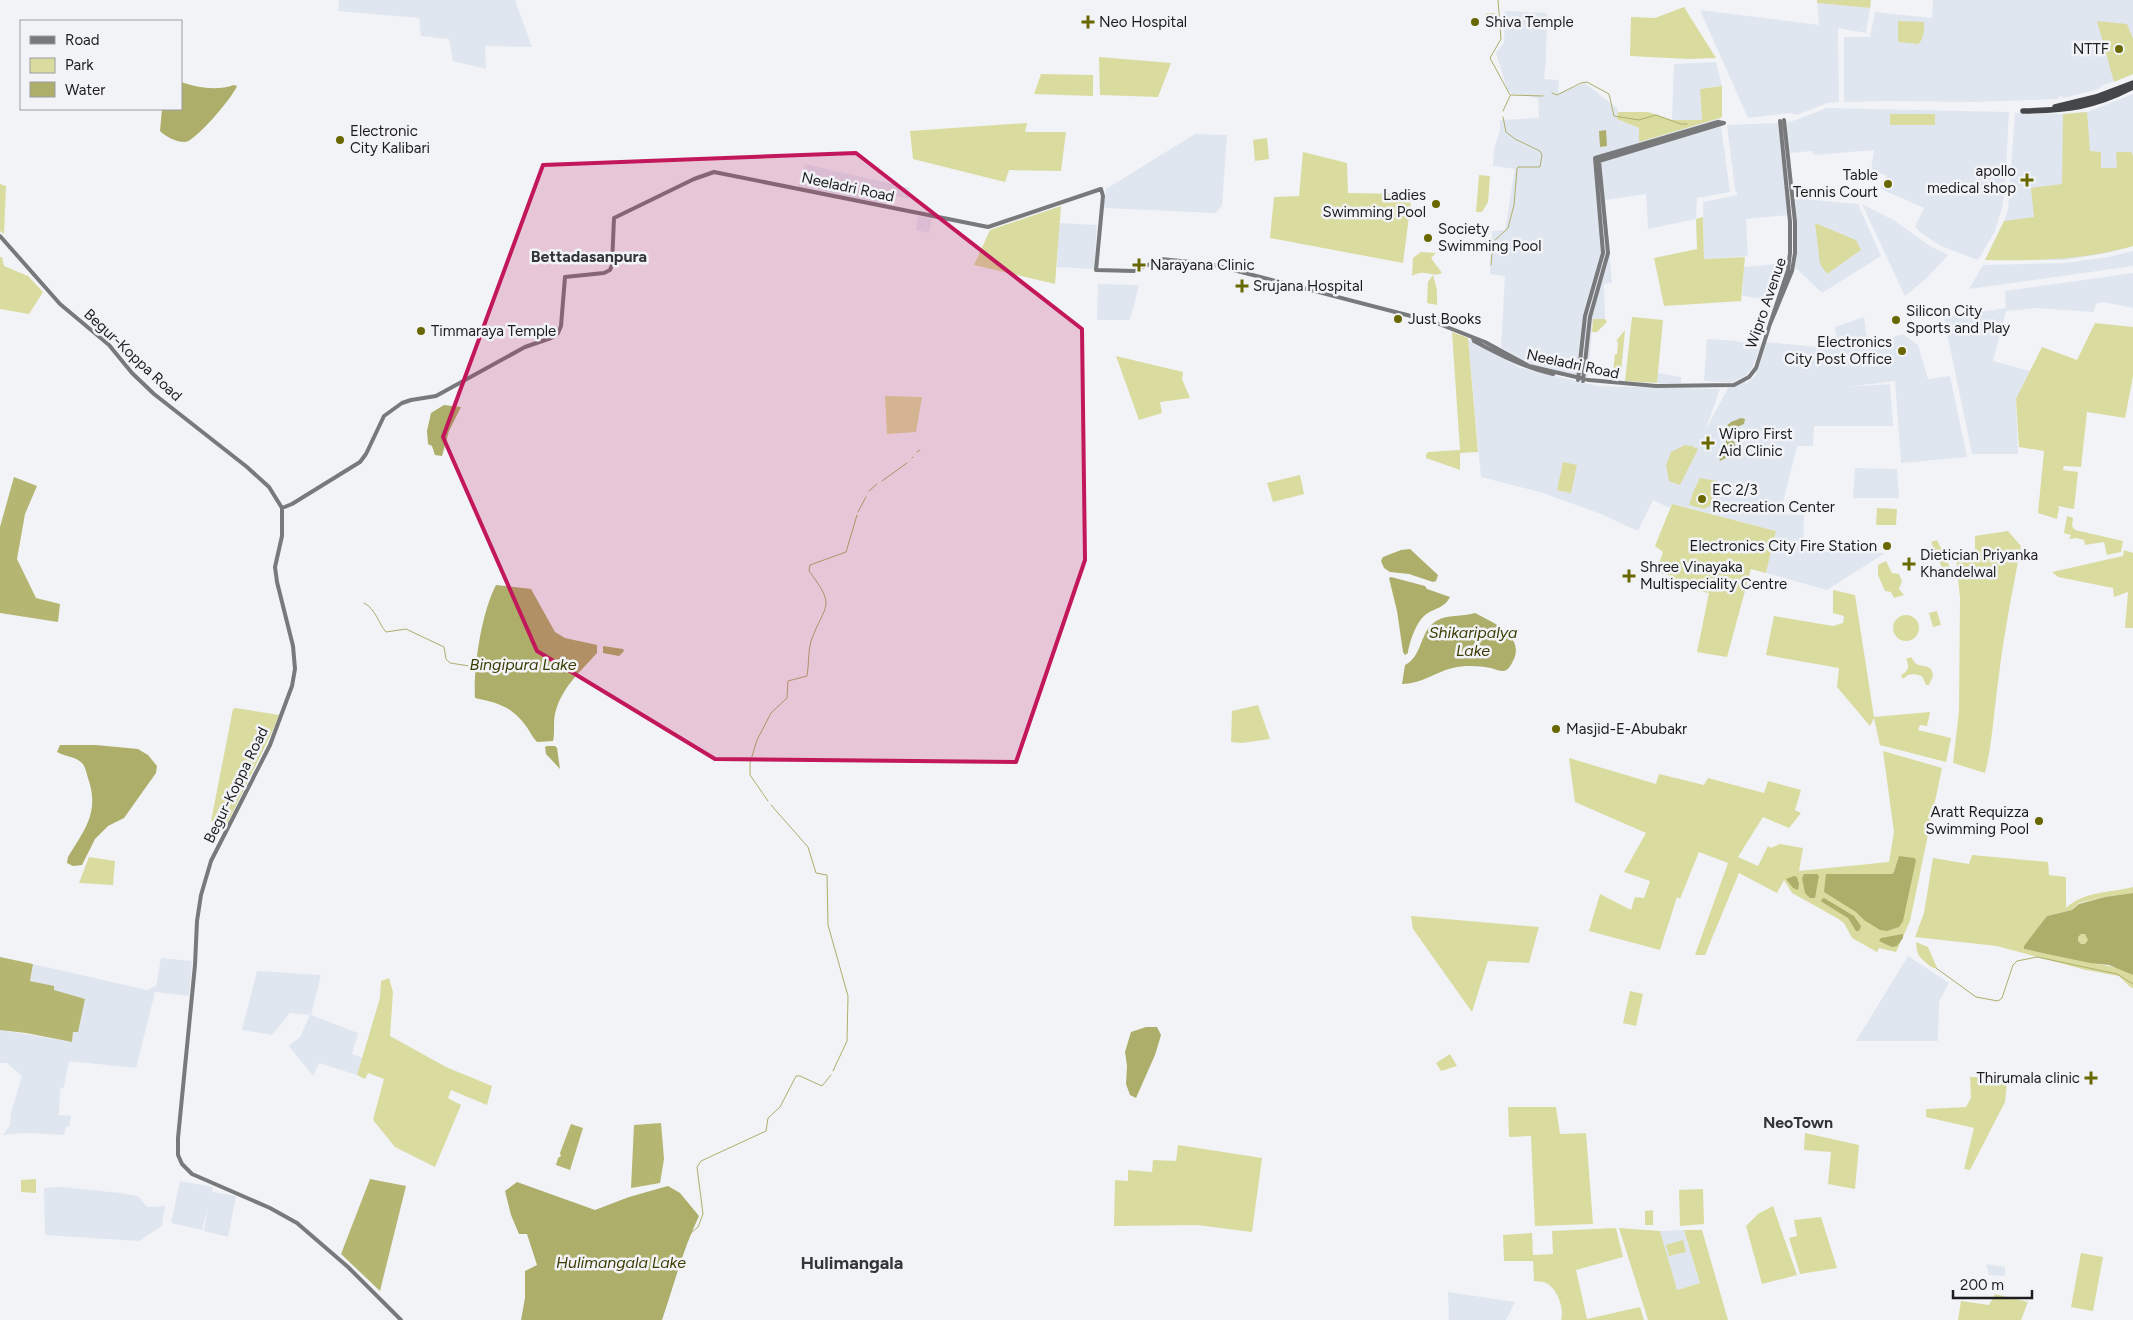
<svg xmlns="http://www.w3.org/2000/svg" width="2133" height="1320" viewBox="0 0 2133 1320" font-family="Figtree,sans-serif">
<style>
.built{fill:#e0e6f0}
.green{fill:#dadc9f}
.forest{fill:#b5b672}
.water{fill:#adae6a;fill-rule:evenodd}
.lines{fill:none;stroke-linecap:round;stroke-linejoin:round}
.stream{stroke:#adae6a;stroke-width:1}
.secondary{stroke:#78797b;stroke-width:4}
.motorway{stroke:#444649;stroke-width:5.5}
.marked{fill:#c2185b;fill-opacity:0.2;stroke:#c2185b;stroke-width:4;stroke-linejoin:round}
.poi-dot{fill:#686700;stroke:#f1f3f7;stroke-width:2}
.labels{text-anchor:middle;dominant-baseline:central;stroke-width:5;stroke-linejoin:round;paint-order:stroke}
.poi-label{font-size:15px;fill:#1d1d1e;stroke:#f1f3f7;text-anchor:start}
.street-label{font-size:15px;fill:#1d1d1e;stroke:#f1f3f7}
.neighbourhood-label{font-size:16px;font-weight:bold;fill:#333537;stroke:#f1f3f7}
.water-label{font-size:16px;font-style:italic;fill:#3c3c04;stroke:#f1f3f7}
.quarter-label{font-size:18px;font-weight:bold;fill:#333537;stroke:#f1f3f7}
</style>
<rect width="100%" height="100%" fill="#f1f3f7"/>
<!-- built -->
<path class="built" d="M339,0h176l17,47 -47,-1 1,23 -33,-8 -4,-22 -28,-3 -2,-18 -81,-7z
M1933,0h200v74l-32,12 -2,3 -35,9 -4,-2 -2,3 -84,3 -86,-1 -44,1v-65h26l5,-25 57,6z
M1817,3l53,5 -4,25 -28,-5 1,74 -12,1 -30,12 -7,-2 -42,5 -48,-108 119,15z
M1505,11l42,2 -1,47 -2,19 15,1 -1,13 27,-10 33,26 -1,10 22,9v14l81,-24 10,74 -33,6 -1,21 -48,10 -2,-35 -41,6 7,83 -8,1 1,35h-12l-5,59 -60,-15 -27,-16 4,-71 -15,-2 2,-43 13,-1 10,-61 -22,-3 1,-17 6,-19v-10l39,-2 -1,-19 -11,-4 -15,-1 -5,-5 -11,-36 8,-10z
M1716,62l6,24 -22,3 2,31h-30l2,-56z
M2133,94v152l-26,7 -41,7h-81l18,-36 5,-15 7,-96 48,1 24,-2z
M1827,108l182,4 -4,76 -3,20 -7,23 -17,29 -37,-14 -20,-13 -6,-6 9,-19 -43,-19 6,-13 -16,-6 3,-20 -61,5 -1,-4 -22,2 -3,-30z
M1778,123l10,92 -42,4 2,37 -44,3 -1,-57 35,-7 -3,-6 -8,-64z
M1195,134l32,1 -5,70 -6,8 -112,-5 2,-19z
M805,164l105,24 -2,11 -19,-5 -3,12 -88,-18z
M1795,196l18,4 45,4 23,52 -59,37 -27,-26 2,-42z
M1862,204l33,17 35,25 18,9 -21,23 -22,18z
M918,216l14,3 -3,14 -13,-3z
M1059,223l38,2 -3,44 -37,-2z
M2133,251v15l-164,23 14,-24 81,-2 44,-6z
M1785,263l-11,37 -32,-4 2,-29z
M2133,273v35l-30,-6 -7,2 -3,8 -56,-4 -31,3 -13,50 37,10 -14,29 2,54h-46l-28,-136 62,-10 -1,-17z
M1098,284l41,1 -9,35h-33z
M1864,317l3,20 -30,3 -2,-13z
M1903,334l15,11 10,34 22,-3 17,81 -66,6 -6,-82 -48,6 43,-3 3,42h-79l-1,20h-16l-17,68 24,1 -1,36 82,2 -58,37 -61,-17 10,-42 -104,-27 -3,4 -16,-8 -15,31 -37,-17 -58,-21 -62,-16 -13,-137 48,25 2,2 80,19 122,3 -15,42 24,-45 15,-7 2,5 9,-8 11,-34 52,5 66,-7z
M1707,339l28,2 26,4 -9,23 -7,8 -13,7 -28,-2z
M1658,373l23,4v6h-24z
M1855,468l42,1 2,29h-46z
M1908,956l41,27 -10,19 -1,39h-82z
M161,958l31,3 -3,35 -34,-4 -19,76 -67,-7 -5,26 -4,2 -1,26 12,1 -2,11h-3l-2,8 -38,-2 -23,2 7,-10 1,-12 11,-37 -15,-13h-7v-33l72,12 1,-10 -19,-42v-3l-24,-6 3,-17 114,26 9,-4z
M257,971l64,4 -10,40 47,18 -6,21 11,4 -6,17 -38,-12 -6,13 -24,-30 11,-9 10,-22 -20,-2 -18,22 -30,-5z
M180,1181l33,6 -1,5 24,4 -8,41 -24,-6 4,-25 -6,24 -31,-7z
M62,1187l58,6 18,3 9,11 18,-1 -3,20 -23,15 -94,-6 -1,-47z
M1684,1230l16,53 -24,7 -16,-59z
M1986,1264l19,3v9l-16,-1z
M1448,1292l67,10 -9,18h-57z"/>
<!-- green -->
<path class="green" d="M1817,0h54l-1,8 -53,-5z
M1684,7l32,51 -26,1 -60,-3 1,-39 24,1z
M1486,13h9l-1,13h-9z
M1898,21l26,1c0,7 1,16 -6,22l-20,-2z
M2097,21l30,3 6,15v35l-19,8z
M1099,57l72,6 -13,34 -58,-2z
M1041,74l52,1v21l-59,-2z
M1722,86v31l-2,1 -81,24v-14l-22,-9 1,-7h30l24,8h30l-2,-31z
M2087,112l3,39 11,1v16h16l-1,-16h15l2,4v90c-50,14 -96,15 -148,14l19,-39 30,-4 -3,-29 31,-4 1,-70z
M1890,114h45v11h-45z
M1027,123l-2,9h41l-5,39 -52,-1 -4,12 -92,-23 -3,-28z
M1267,138l2,21 -14,2 -2,-21z
M1303,152l44,11 1,30 64,1 -9,69 -133,-25 4,-41 25,-1z
M1479,175l11,1 -2,26 -6,10h-6z
M0,184l6,2 -2,48 -4,-3z
M1061,206l-6,78 -81,-19 16,-35z
M1703,217l1,42 41,-2 -4,44 -77,5 -10,-48 43,-9 -1,-30z
M1815,223l41,17 5,10 -34,24 -7,-10z
M1421,252l15,1 -5,5 11,15c-11,5 -17,-5 -30,3l1,-18z
M0,257h2l2,9 24,10 15,16 -14,22 -29,-5z
M1433,275l4,15v15l-10,-2 1,-21z
M1632,317l31,3 -6,63 -32,-2z
M1593,319h12l2,3 -10,10h-5z
M2095,323l38,4v49l-8,42 -38,-6 -6,55 -17,-1 -1,4 15,2 -4,37 -17,-3 2,2 -2,11 -19,-6 6,-62 -25,-4 -3,-48 26,-52 35,13z
M1625,330l-4,43 -8,-1 2,-18h2l1,-12 -2,-1z
M1452,332l16,6 10,114 -18,1v17l-34,-12v-3l2,-3 32,-2z
M1116,356l67,16 -1,7 8,19 -30,4 2,11 -23,7z
M885,396l37,1 -6,35 -29,2z
M1685,445l7,1 6,3 -18,36 -11,-4 -3,-16 5,-13z
M1563,462l14,3 -6,28 -14,-3z
M1300,475l4,19 -31,8 -6,-19z
M1700,478l17,3 -7,25 -6,3 -15,-4 4,-13z
M1672,504l104,27 -10,42 -15,-4 -24,88 -30,-5 12,-59 -40,-8 3,-9 -16,-4 7,-20 -8,-6z
M1877,508l20,1 -1,16h-20z
M2067,516l6,2 -1,8 3,4 48,11 -2,11 -14,3 -3,-13 -19,3 -1,-5 -8,-2 -7,1 2,-4 -7,-2z
M2008,531l13,15c-8,43 -17,86 -22,129 -5,33 -6,65 -14,98l-32,-10 6,-52 1,-113 -4,-41 19,-1v-20z
M1937,540l13,27 -7,3 -12,-28z
M2124,550l9,3v75h-8l3,-36 -14,5 -1,-9 -55,-11 -6,-5 71,-16z
M1886,561l6,12 7,1 3,7 -3,8 5,6 -10,3 -3,-6 -6,-1 -7,-16v-10z
M1833,590l22,5 19,122 56,-5 -3,14 -7,-1 -2,5 33,8 -5,24 -66,-17 -6,-27 -4,8 -33,-39 2,-19 -73,-13 8,-39 59,10 10,-3 1,-7 -11,-3z
M1937,611l4,14 -8,2 -4,-14z
M1893 628a13 13 0 1 1 26 0a13 13 0 1 1-26 0Z
M1911,657l5,7c10,4 16,0 17,12l-4,9h-3l-4,-9 -8,-2 -6,1 -5,4 -2,-4c7,-3 9,-9 5,-16z
M1258,705l12,34 -28,4 -11,-1 1,-31z
M236,708l43,7 -7,17 -45,92 -16,-3 22,-112z
M1883,751l59,17 -32,153 -14,31 -17,-4 -2,4 -25,-14 -8,-15 -7,-5 -45,-25 -8,-13 -7,13 -38,-20 -34,82h-10l33,-92 -29,-11 -19,47 -3,-2 -17,53 -71,-19 11,-37 31,16 4,-13 9,1 6,-17 -26,-9 22,-39 -71,-31 -6,-44 87,26 3,-10 45,11 4,-7 56,15 4,-12 33,9 -6,20 6,3 -12,15 -26,-11 -25,40 20,9 10,-20 3,2 9,-4 23,4 -4,23 90,-9 5,-30z
M1972,855l76,7 1,13 17,2v31c18,-17 44,-15 67,-21v6l-28,4 -26,6 -7,7 -25,6 -23,33 99,20 10,6v13l-3,-1 -11,-11 -33,-6 -89,-24 -82,-9 9,-24 9,-55 36,6z
M89,857l26,4 -2,24 -34,-2z
M1411,916l128,11 -10,36 -41,-2 -16,51 -59,-83z
M2077.5 939a5.5 5.5 0 1 1 11 0a5.5 5.5 0 1 1-11 0Z
M1916,942l12,5 9,21h-4c-13,-10 -16,-11 -17,-26z
M389,978l4,14 -3,44 56,31 46,19 -5,19 -36,-15 -3,8 13,7 -26,62 -40,-20 -22,-27 11,-41 -16,-6 -3,6 -8,-4 23,-77 1,-17z
M1630,991l13,3 -7,32 -13,-3z
M1450,1054l7,12 -16,5 -5,-8z
M1970,1077h27l1,5h9l-2,20 -35,68 -6,-1 10,-41 -48,-11v-8l40,-2 5,-9z
M1508,1107h48l4,27 26,-1 7,91 -58,2 -4,-90 -22,1z
M1805,1133l54,12 -4,44 -27,-5 3,-32 -27,-2z
M1178,1145l84,13 -10,74 -55,-7 -83,1 1,-46 13,1v-11l24,2 1,-12 23,1z
M36,1179v14l-15,-1v-12z
M1703,1189l1,35 -24,2 -1,-36z
M1773,1206l24,69 -35,9 -16,-58 12,-12z
M1653,1210v15h-8v-14z
M1821,1217l16,51 -37,6 -11,-36 8,-2 -3,-16z
M1616,1228l7,29 -47,13 11,49 53,-12 4,13h-83c4,-11 -4,-32 -15,-37 -3,-2 -9,-1 -12,-2l-1,-20h-29l-1,-26 29,-2 1,22 20,-1 -1,-23z
M1619,1228l41,3 17,59 23,-7 -16,-53h18l26,90h-80z
M1683,1240l3,12 -17,4 -3,-11z
M2081,1253l22,4 -10,54 -22,-4z
M1995,1294l33,8 -7,18h-63l3,-19 28,4z"/>
<!-- forest -->
<path class="forest" d="M14,477l23,9 -12,28 -8,45 19,39 24,6 -2,18 -58,-9v-86z
M0,957l33,7 -3,17 24,5v4l31,9 -7,33h-5l-1,10 -46,-9 -26,-3z
M661,1123l3,36 -4,24 -29,5 3,-63z
M571,1124l12,4 -13,42 -14,-5 2,-7 3,-2 -1,-3z
M370,1179l36,7 -26,105 -39,-37z"/>
<!-- water -->
<path class="water" d="M181,82c17,6 36,9 53,3l3,1c-4,11 -42,56 -52,56 -9,0 -19,-5 -25,-11l2,-22h19z
M1606,130l1,16 -7,1 -1,-16z
M444,405l17,2 -12,24 -7,25 -7,-1 -3,-9 -4,-2 -1,-13 4,-18z
M1741,418l4,1 -1,5 -10,4 -4,6 3,2 2,9 4,3 -1,4 -18,9 -2,-7 8,-12 -1,-15 6,-5z
M1410,549l28,26 -2,6 -3,1 -24,-8 -19,-2 -6,-4 -3,-7 2,-4 18,-7z
M1391,577l34,9 2,3 23,8c-6,12 -17,11 -26,19 -8,7 -15,27 -16,37l-3,2 -2,-3 -6,-41 -8,-33z
M496,585l35,4 24,43 10,6 32,7v8c-17,19 -36,35 -42,61 -2,9 0,19 -2,27l-16,1c-5,-5 -7,-11 -11,-16 -15,-20 -28,-23 -51,-28 -2,-30 7,-87 21,-113z
M1475,613c17,9 51,23 38,48 -2,4 -5,10 -10,10 -4,0 -8,-2 -12,-3 -11,-2 -26,-3 -38,0 -18,4 -31,16 -51,16l3,-19c18,-9 14,-33 31,-44 12,-7 26,-4 39,-8z
M603,646l20,3 1,2 -5,5 -16,-3z
M60,745h36l42,4 10,6 9,11 -1,7 -32,45 -16,8 -13,13 -13,26 -9,1 -6,-3 1,-6c16,-27 31,-43 21,-76 -2,-5 -3,-14 -7,-18 -7,-7 -17,-6 -25,-11z
M547,746h8l2,2 3,21 -14,-15 -1,-7z
M1899,856l15,2 2,2 -13,61 -4,6 -12,4 -7,-1 -16,-10 -8,-8 -32,-20 2,-18h66l2,-2z
M1804,874h13l2,2 -4,22h-5l-5,-5 -3,-15z
M1794,876l3,1 2,7 -1,6 -5,-2 -7,-9z
M2133,893v82l-24,-10 -19,-2 -66,-14v-3l23,-30 25,-6 7,-6 26,-7zM2085,934l3,6 -3,4h-4l-3,-3v-4l3,-3z
M1824,898l30,18 7,10 -2,5h-3l-8,-13 -26,-16 -1,-2z
M1903,934v4l-6,8 -5,1 -13,-6 2,-3z
M1146,1027h11l4,8 -6,20 -19,43 -6,-3 -4,-11 1,-18 -2,-14 6,-20z
M517,1182l78,28 34,-13 39,-11 12,7 19,23c-16,33 -25,69 -37,104h-141l4,-22v-27l12,-6 -10,-31h-8l-8,-19 -6,-24z"/>
<g class="lines">
<!-- stream -->
<path class="stream" d="M1498,0l3,39 -11,19 20,37 33,1
M1552,93l5,2 24,-12 6,-1 22,12 5,22 25,4 17,-5 25,9h6
M1503,111l7,-15
M1491,265l2,-23 15,-14 6,-23 3,-36 1,-2h22l2,-12 -2,-4 -25,-12 -9,-7 -3,-15
M917,452l3,-2
M912,458l1,-1
M882,481l25,-18
M869,491l8,-7
M858,512l8,-15
M364,603c12,6 14,20 22,29l20,-3 38,18 2,12 4,4 26,4
M768,801l-18,-26v-12l7,-23 14,-27 16,-15 1,-17 19,-5c2,-11 1,-25 4,-35 14,-38 26,-33 -2,-70l1,-6 36,-13 11,-37
M771,805l37,42 8,26 11,2 1,50 20,71 -1,45 -14,30
M1936,968l40,29 22,4 4,-3 11,-33 4,-4 20,-4 80,17 16,10
M691,1233l7,-6 5,-13 -6,-47 4,-6 65,-30 2,-13 12,-11 16,-31h4l22,10 9,-11"/>
<!-- secondary -->
<path class="secondary" d="M0,236l60,68 49,41 23,28 22,21 93,73 22,20 13,21v28l-7,31 2,15 16,64 2,23 -3,17 -22,59 -59,116 -10,34 -4,26 -2,44 -17,173v17l4,9 10,10 78,34 27,15 51,44 53,53
M1770,324l18,-54 2,-17v-31l-10,-101
M1473,338l1,3c26,14 51,27 79,33
M1578,380l7,-64 18,-63 -8,-95 123,-36 6,1
M1583,381l7,-64 18,-64 -9,-92 125,-38
M282,508l10,-4 68,-42 6,-8 18,-38 18,-13 9,-3 25,-4 89,-49 26,-9 7,-5 3,-7 4,-49 39,-4 6,-3 2,-5 2,-47 80,-39 20,-7 274,55 113,-38 2,7 -7,74 38,1 27,-12 49,5 224,58 51,20 44,24 60,14 67,6 78,-1 15,-8 7,-9 14,-44 22,-53 3,-18v-31l-11,-102"/>
<!-- motorway -->
<path class="motorway" d="M2055,107l41,-10 37,-14
M2023,111c44,-1 70,-3 110,-24"/>
</g>
<!-- marked area -->
<path class="marked" d="M856,153l226,176 3,231 -69,202 -301,-3 -178,-108 -94,-214 100,-272z"/>
<!-- markers -->
<g class="poi-dot">
<path d="M1085.5 14.5h5v5h5v5h-5v5h-5v-5h-5v-5h5z"/>
<circle cx="1475" cy="22" r="5"/>
<circle cx="2119" cy="49" r="5"/>
<circle cx="340" cy="140" r="5"/>
<path d="M2024.5 172.5h5v5h5v5h-5v5h-5v-5h-5v-5h5z"/>
<circle cx="1888" cy="184" r="5"/>
<circle cx="1436" cy="204" r="5"/>
<circle cx="1428" cy="238" r="5"/>
<path d="M1136.5 257.5h5v5h5v5h-5v5h-5v-5h-5v-5h5z"/>
<path d="M1239.5 278.5h5v5h5v5h-5v5h-5v-5h-5v-5h5z"/>
<circle cx="1398" cy="319" r="5"/>
<circle cx="1896" cy="320" r="5"/>
<circle cx="421" cy="331" r="5"/>
<circle cx="1902" cy="351" r="5"/>
<path d="M1705.5 435.5h5v5h5v5h-5v5h-5v-5h-5v-5h5z"/>
<circle cx="1702" cy="499" r="5"/>
<circle cx="1887" cy="546" r="5"/>
<path d="M1906.5 556.5h5v5h5v5h-5v5h-5v-5h-5v-5h5z"/>
<path d="M1626.5 568.5h5v5h5v5h-5v5h-5v-5h-5v-5h5z"/>
<circle cx="1556" cy="729" r="5"/>
<circle cx="2039" cy="821" r="5"/>
<path d="M2088.5 1070.5h5v5h5v5h-5v5h-5v-5h-5v-5h5z"/>
</g>
<g class="labels">
<!-- poi labels -->
<g class="poi-label">
<text x="1099" y="22">Neo Hospital</text>
<text x="1485" y="22">Shiva Temple</text>
<text x="2109" y="49" text-anchor="end">NTTF</text>
<text x="350" y="131">Electronic<tspan x="350" dy="17">City Kalibari</tspan></text>
<text x="2016" y="171" text-anchor="end">apollo<tspan x="2016" dy="17">medical shop</tspan></text>
<text x="1878" y="175" text-anchor="end">Table<tspan x="1878" dy="17">Tennis Court</tspan></text>
<text x="1426" y="195" text-anchor="end">Ladies<tspan x="1426" dy="17">Swimming Pool</tspan></text>
<text x="1438" y="229">Society<tspan x="1438" dy="17">Swimming Pool</tspan></text>
<text x="1150" y="265">Narayana Clinic</text>
<text x="1253" y="286">Srujana Hospital</text>
<text x="1906" y="311">Silicon City<tspan x="1906" dy="17">Sports and Play</tspan></text>
<text x="1408" y="319">Just Books</text>
<text x="431" y="331">Timmaraya Temple</text>
<text x="1892" y="342" text-anchor="end">Electronics<tspan x="1892" dy="17">City Post Office</tspan></text>
<text x="1719" y="434">Wipro First<tspan x="1719" dy="17">Aid Clinic</tspan></text>
<text x="1712" y="490">EC 2/3<tspan x="1712" dy="17">Recreation Center</tspan></text>
<text x="1877" y="546" text-anchor="end">Electronics City Fire Station</text>
<text x="1920" y="555">Dietician Priyanka<tspan x="1920" dy="17">Khandelwal</tspan></text>
<text x="1640" y="567">Shree Vinayaka<tspan x="1640" dy="17">Multispeciality Centre</tspan></text>
<text x="1566" y="729">Masjid-E-Abubakr</text>
<text x="2029" y="812" text-anchor="end">Aratt Requizza<tspan x="2029" dy="17">Swimming Pool</tspan></text>
<text x="2080" y="1078" text-anchor="end">Thirumala clinic</text>
</g>
<!-- street labels -->
<g class="street-label">
<text transform="translate(848 187) rotate(12)">Neeladri Road</text>
<text transform="translate(1766 303) rotate(-71)">Wipro Avenue</text>
<text transform="translate(133 355) rotate(43)">Begur-Koppa Road</text>
<text transform="translate(1573 364) rotate(12)">Neeladri Road</text>
<text transform="translate(236 785) rotate(-64)">Begur-Koppa Road</text>
</g>
<!-- neighbourhood labels -->
<g class="neighbourhood-label">
<text x="589" y="256">Bettadasanpura</text>
<text x="1798" y="1122">NeoTown</text>
</g>
<!-- water labels -->
<g class="water-label">
<text x="1473" y="632">Shikaripalya<tspan x="1473" dy="18">Lake</tspan></text>
<text x="523" y="664">Bingipura Lake</text>
<text x="621" y="1262">Hulimangala Lake</text>
</g>
<!-- quarter labels -->
<g class="quarter-label">
<text x="852" y="1263">Hulimangala</text>
</g>
</g>
<!-- legend -->
<rect x="20" y="20" width="162" height="90" fill="#f1f3f7" stroke="#9c9da0"/>
<rect x="30" y="36" width="25" height="8" fill="#78797b" stroke="#9c9da0"/>
<text x="65" y="45" font-size="15" fill="#1d1d1e">Road</text>
<rect x="30" y="58" width="25" height="15" fill="#dadc9f" stroke="#9c9da0"/>
<text x="65" y="70" font-size="15" fill="#1d1d1e">Park</text>
<rect x="30" y="82" width="25" height="15" fill="#adae6a" stroke="#9c9da0"/>
<text x="65" y="95" font-size="15" fill="#1d1d1e">Water</text>
<!-- scale -->
<path d="M1953 1290v8h79v-8" fill="none" stroke="#1d1d1e" stroke-width="2.5"/>
<text x="1960" y="1290" font-size="15" fill="#1d1d1e" stroke="#f1f3f7" stroke-width="4" paint-order="stroke">200 m</text>
</svg>
